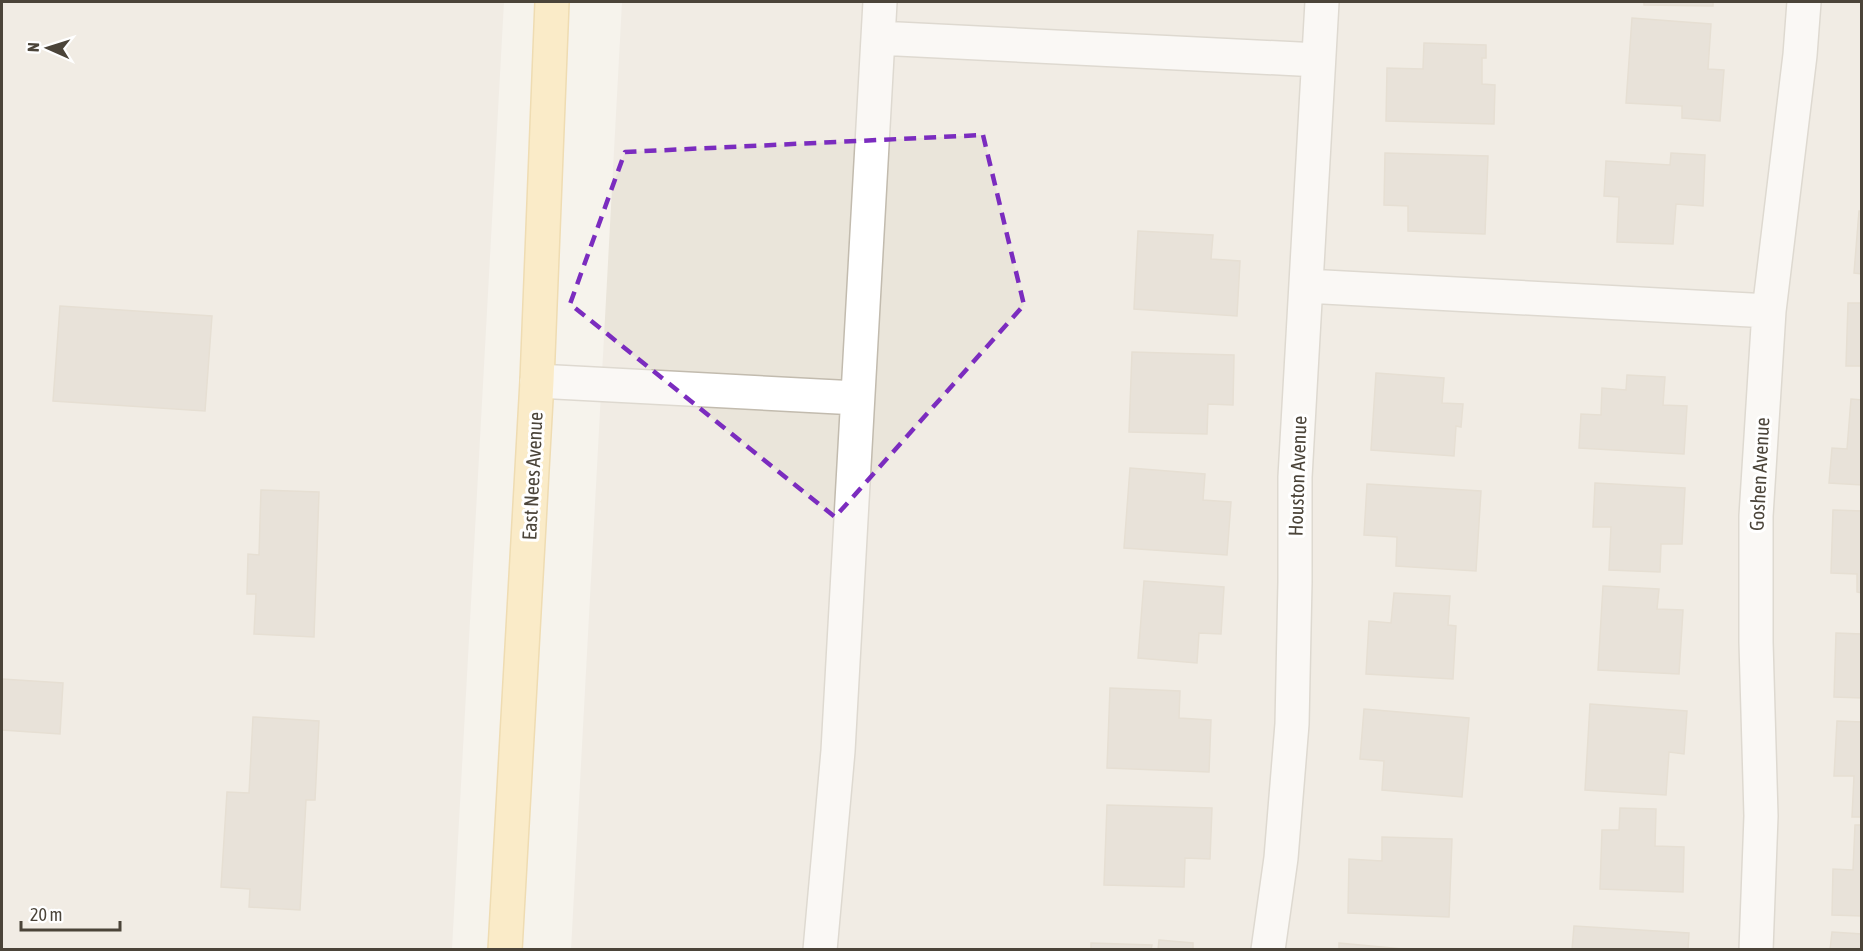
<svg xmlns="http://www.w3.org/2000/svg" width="1863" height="951" viewBox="0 0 1863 951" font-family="'Asap Condensed',sans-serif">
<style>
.residential{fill:#eae5da}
.building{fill:#d8cfc1;stroke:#d3c7b4;stroke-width:1.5}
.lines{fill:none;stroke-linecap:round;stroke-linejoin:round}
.minor-casing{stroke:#c2bbae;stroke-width:36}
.major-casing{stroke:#e6c16a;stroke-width:36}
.minor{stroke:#fff;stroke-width:33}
.major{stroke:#ffe39c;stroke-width:33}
.marked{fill:none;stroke:#7b2cbf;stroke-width:4.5;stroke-dasharray:12 8;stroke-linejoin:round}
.labels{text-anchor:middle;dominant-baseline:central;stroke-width:6;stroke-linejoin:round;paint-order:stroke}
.street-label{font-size:20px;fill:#4b4439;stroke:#fff}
</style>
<rect width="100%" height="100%" fill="#f6f3ec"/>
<!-- residential -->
<path class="residential" d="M2,2h502l-52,947h-450z
M622,2h1239v947l-1290,1z"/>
<!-- building -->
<path class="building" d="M1644,2h69v4l-69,-1z
M1632,18l79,6 -3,45 16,1 -4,51 -38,-3v-12l-56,-3z
M1424,43l62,2v13h-4v26l13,1 -1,39 -108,-3 1,-53 36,1z
M1385,153l103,3 -3,78 -77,-3v-25l-24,-1z
M1671,153l34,2 -2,51 -27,-2 -3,40 -56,-2 2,-45 -15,-1 2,-35 64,4z
M1859,211h3v63l-8,-1z
M1138,231l75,4 -2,24 29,2 -3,55 -103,-7z
M1848,303h14v63h-16z
M60,306l152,10 -7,95 -152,-10z
M1132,352l102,3 -1,50 -25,-1 -1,30 -78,-2z
M1376,373l68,5 -2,25 21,1 -2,23 -5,-1 -2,30 -83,-6z
M1627,375l38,2 -2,28 24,1 -3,48 -105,-6 2,-34 20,1 1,-27 24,2z
M1851,399l11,1v85l-33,-2 3,-35 15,1z
M1130,468l75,6 -2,26 28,2 -4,53 -103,-7z
M1595,483l90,5 -3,56h-21l-1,28 -51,-2 2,-43h-18z
M1367,484l114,7 -5,80 -80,-5 1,-29 -33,-2z
M261,490l58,2 -5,145 -60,-3 2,-40h-9l1,-40 11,1z
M1833,510l29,1v82l-5,-1v-18l-26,-1z
M1144,581l80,6 -3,47 -22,-1 -2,30 -59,-5z
M1603,586l56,3 -2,20 26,1 -4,64 -81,-4z
M1394,593l56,3 -2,29 8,1 -3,53 -87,-5 3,-53 22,2z
M1836,633l26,1v64l-28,-1z
M2,679l61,4 -3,51 -58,-4z
M1110,688l70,3 -1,27 32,2 -2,52 -102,-4z
M1590,704l97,7 -3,43 -15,-2 -3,43 -81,-5z
M1364,709l105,9 -7,79 -80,-7 2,-29 -24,-2z
M253,717l66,4 -4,79h-9l-6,110 -51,-3 1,-18 -29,-2 6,-95 22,1z
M1837,721l25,1v95h-10l2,-41h-20z
M1107,805l105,3 -2,51 -25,-1 -1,29 -80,-2z
M1620,808l36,1 -1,37 29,1 -1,45 -83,-3 2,-59h17z
M1855,825h7v91l-30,-1 1,-46 20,1z
M1382,837l70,2 -3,78 -101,-4 1,-54 33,2z
M1574,926l115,7 -1,17h-116z
M1832,932l30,2v16h-32z
M1159,940l34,3v7h-35z
M1091,943l61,2 -1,5h-60z
M1339,943l75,7h-75z"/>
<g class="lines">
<defs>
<path id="minor" d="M878,38l440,22
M1306,286l463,25
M537,381l320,17
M820,950l18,-199 42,-749
M1268,950l13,-92 11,-134 3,-142v-105l27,-475
M1756,950l5,-134 -5,-174v-126l13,-205 31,-256 4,-53"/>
<path id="major" d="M505,950l32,-569 15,-379"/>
</defs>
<!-- minor casing -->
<use href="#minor" class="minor-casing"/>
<!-- major casing -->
<use href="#major" class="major-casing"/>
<!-- minor -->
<use href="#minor" class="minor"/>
<!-- major -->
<use href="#major" class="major"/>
</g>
<!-- marked area -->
<path d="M0 0H1863V951H0ZM983,135l41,170 -189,212 -265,-213 55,-152z" fill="#f6f3ec" fill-opacity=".55" fill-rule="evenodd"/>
<path class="marked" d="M983,135l41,170 -189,212 -265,-213 55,-152z"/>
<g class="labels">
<!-- street labels -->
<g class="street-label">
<text transform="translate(1759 474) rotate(-87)">Goshen Avenue</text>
<text transform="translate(532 476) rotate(-87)">East Nees Avenue</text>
<text transform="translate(1297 476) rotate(-88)">Houston Avenue</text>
</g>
</g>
<!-- border -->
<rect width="1863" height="951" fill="none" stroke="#4b4439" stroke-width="6"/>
<!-- north arrow -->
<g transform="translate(48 48) rotate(273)" stroke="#ffffff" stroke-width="4.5" paint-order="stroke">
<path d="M0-4.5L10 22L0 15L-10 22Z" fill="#4b4439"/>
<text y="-9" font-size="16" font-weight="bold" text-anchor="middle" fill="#4b4439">N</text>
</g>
<!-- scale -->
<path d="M21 921v9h99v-9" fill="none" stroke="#4b4439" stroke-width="3"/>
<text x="30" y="921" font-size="18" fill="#4b4439" stroke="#ffffff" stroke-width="4.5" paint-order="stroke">20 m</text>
</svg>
